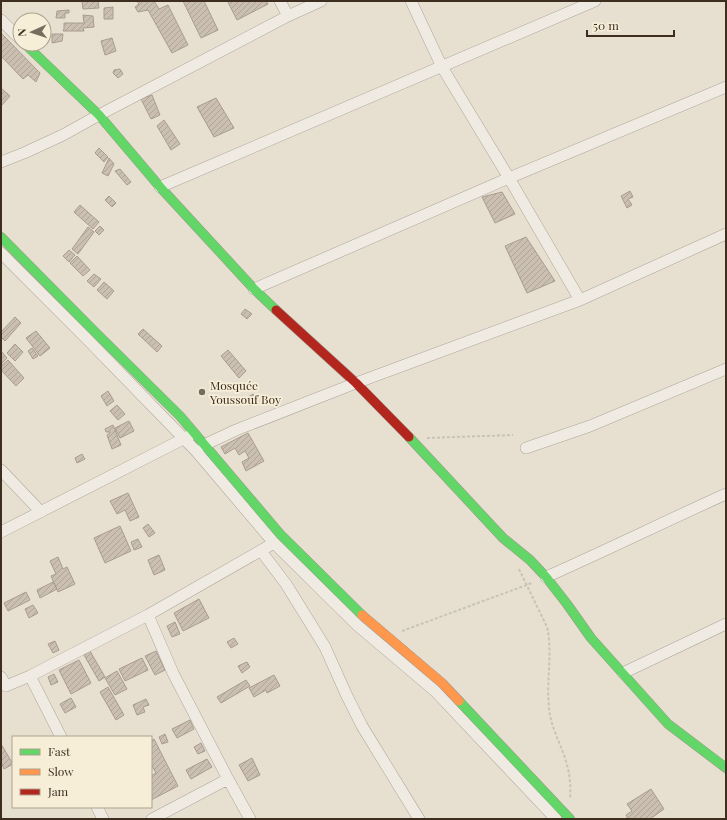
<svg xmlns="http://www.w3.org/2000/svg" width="727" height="820" viewBox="0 0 727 820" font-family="'Playfair Display',serif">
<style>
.building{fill:url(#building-hatch);stroke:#a89c90}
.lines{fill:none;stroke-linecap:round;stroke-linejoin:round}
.street-casing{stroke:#ada599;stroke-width:12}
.fast-casing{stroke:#9c958a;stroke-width:10}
.slow-casing{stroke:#9c958a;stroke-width:10}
.jam-casing{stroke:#9c958a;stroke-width:10}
.path{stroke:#c8c2b9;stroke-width:2;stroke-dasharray:3 2;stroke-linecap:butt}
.street{stroke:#efebe3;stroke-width:11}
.fast{stroke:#63d668;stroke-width:9}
.slow{stroke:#ff974d;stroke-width:9}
.jam{stroke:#b3261e;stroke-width:9}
.poi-dot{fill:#786c5e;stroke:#f7eed8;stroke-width:1.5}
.labels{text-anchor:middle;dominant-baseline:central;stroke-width:3.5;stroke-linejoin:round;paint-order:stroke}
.poi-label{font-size:12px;fill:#3d2e20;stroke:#f7eed8;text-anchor:start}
</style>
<defs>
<pattern id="building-hatch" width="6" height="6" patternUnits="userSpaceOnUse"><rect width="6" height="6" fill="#cbbfb2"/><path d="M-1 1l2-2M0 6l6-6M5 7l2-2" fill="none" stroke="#afa499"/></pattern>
</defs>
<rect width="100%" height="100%" fill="#e7e0d1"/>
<!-- building -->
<path class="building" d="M83,1h15l1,7 -16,1 -1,-7z
M137,1h17l5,8 9,-4 20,40 -16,8 -24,-43 -10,2 -3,-5 4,-3z
M183,1h21l14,29 -17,8z
M229,1h37l2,3 -31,16 -9,-18z
M113,7v12h-9v-11z
M69,10v3h-4v5h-9l1,-7z
M83,15l10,1 1,11 -11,1 1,3h-21l1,-2v-6h20z
M1,33l39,40 -4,9 -8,-7 -5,4 -22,-23z
M52,34h11l-1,7 -10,2z
M112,38l4,13 -11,4 -4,-14z
M120,69l3,5 -5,4 -5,-5 1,-3z
M1,88l9,8 -9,10z
M152,95l8,20 -9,4 -10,-20z
M216,98l18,30 -20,9 -17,-30z
M164,120l16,24 -9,6 -14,-24z
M99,148l9,9 -4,5 -9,-9z
M109,158l5,6 -6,12 -6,-3z
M120,169l11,13 -4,3 -12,-14z
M630,191l3,6 -5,2 4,6 -5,3 -6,-12z
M502,192l13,22 -20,9 -13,-26z
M109,196l7,7 -4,4 -7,-7z
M80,205l19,17 -6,7 -19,-17z
M100,226l4,4 -5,5 -4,-4z
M88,227l6,5 -16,22 -6,-5z
M526,237l29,44 -28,12 -22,-47z
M69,250l6,5 -6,7 -6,-6z
M77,256l13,14 -7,6 -13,-13z
M94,274l7,5 -7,8 -7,-6z
M104,282l10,9 -7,8 -10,-9z
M245,309l7,5 -5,5 -6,-5z
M15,317l6,6 -16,18 -4,-4v-5z
M143,329l19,17 -5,6 -19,-18z
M36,331l14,17 -10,8 -14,-18z
M15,344l8,8 -8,9 -8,-8z
M32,348l6,8 -5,3 -5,-8z
M228,350l18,21 -7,7 -18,-22z
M1,351l6,7 -6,6z
M8,360l16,18 -8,8 -15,-16v-4z
M108,391l6,10 -7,5 -6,-10z
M253,394l4,6 -7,6 -5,-7z
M117,405l8,9 -7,6 -8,-9z
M129,421l5,10 -14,7 -5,-10z
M113,425l8,20 -9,4 -5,-14 3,-2v-1h-4l-1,-3z
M248,433l16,28 -18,10 -4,-9 7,-4 -4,-7 -6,4 -4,-7 -10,6 -4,-7z
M82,454l3,5 -8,4 -2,-5z
M128,493l11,24 -9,4 -5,-11 -8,4 -7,-13z
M148,524l7,9 -6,4 -6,-9z
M120,526l11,25 -26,12 -11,-25z
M138,539l4,8 -8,3 -3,-8z
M159,555l6,15 -11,5 -6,-15z
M58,557l5,12 4,-2 8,17 -17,8 -7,-16 5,-2 -6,-13z
M53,582l4,7 -17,9 -3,-8z
M26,592l4,8 -22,11 -4,-8z
M199,599l10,19 -26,13 -9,-18z
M33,605l5,8 -9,5 -4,-9z
M175,622l5,12 -8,3 -5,-11z
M234,638l4,6 -7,4 -4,-6z
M55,641l4,9 -6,3 -5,-9z
M90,651l15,26 -6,4 -15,-26z
M156,651l9,19 -10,5 -10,-19z
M142,658l6,12 -23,11 -6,-12z
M79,660l12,23 -20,11 -12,-24z
M247,662l3,5 -8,6 -4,-7z
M117,671l10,18 -12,6 -10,-17z
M54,674l4,8 -7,3 -3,-8z
M274,675l6,11 -13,7 -1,-3 -12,7 -5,-9z
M246,680l4,6 -29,17 -4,-6z
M108,687l16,28 -8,5 -16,-28z
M71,698l5,9 -11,6 -5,-9z
M146,699l3,6 -6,2 2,5 -8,3 -4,-10z
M190,720l4,9 -17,9 -5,-9z
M165,734l3,8 -6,2 -3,-7z
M154,739l24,47 -27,14v-24l5,-3 -5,-9v-23z
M201,743l4,8 -7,3 -4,-7z
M1,744l12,20 -9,5 -3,-7z
M252,758l8,17 -12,6 -9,-16z
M207,759l5,8 -21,12 -5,-9z
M651,789l13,20 -14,10h-22l-2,-4 6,-4 -5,-7z"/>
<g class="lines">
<defs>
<path id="street" d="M280,1l8,15
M411,1l31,66 67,111 71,122
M1,20l19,19
M1,162l23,-9 39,-18 36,-20 189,-99 33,-15
M160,187l435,-186
M1,253l87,87 108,111 78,92 83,82 78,66 121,128
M254,289l255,-111 217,-91
M204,445l32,-15 120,-47 224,-83 146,-66
M526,448l64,-22 136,-57
M1,470l40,42
M1,532l188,-96
M261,551l25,33 39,63 21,47 16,32 57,93
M546,577c61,-27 120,-56 180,-83
M148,615l25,58 55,106 22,40
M623,673l103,-49
M30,676l31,61
M1,677l5,9 24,-10 118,-61 126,-72
M97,807l6,12
M152,819l76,-40"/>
<path id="fast" d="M25,44l74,71 61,72 94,102 22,21
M1,237l94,95 85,84 100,118 82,81
M409,437l94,101 27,22 16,17 21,27 24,34 77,86 58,44
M459,701l111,118"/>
<path id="slow" d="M362,615l80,68 17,18"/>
<path id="jam" d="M276,310l80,73 53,54"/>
</defs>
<!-- street casing -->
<use href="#street" class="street-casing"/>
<!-- fast casing -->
<use href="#fast" class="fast-casing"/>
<!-- slow casing -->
<use href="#slow" class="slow-casing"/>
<!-- jam casing -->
<use href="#jam" class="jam-casing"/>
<!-- path -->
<path class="path" d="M427,438l86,-3
M519,569l28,58c6,26 -1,53 2,80 1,20 13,38 18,58 3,10 4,23 3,34
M402,631l130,-48"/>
<!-- street -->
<use href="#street" class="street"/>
<!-- fast -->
<use href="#fast" class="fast"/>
<!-- slow -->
<use href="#slow" class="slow"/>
<!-- jam -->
<use href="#jam" class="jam"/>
</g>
<!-- markers -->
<circle class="poi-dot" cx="202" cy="392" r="4"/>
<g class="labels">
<!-- poi labels -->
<g class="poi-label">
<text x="210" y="385">Mosquée<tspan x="210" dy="14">Youssouf Boy</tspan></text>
</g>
</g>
<!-- border -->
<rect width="727" height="820" fill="none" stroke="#3d2e20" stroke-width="4"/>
<!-- legend -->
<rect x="12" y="736" width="140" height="72" fill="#f7eed8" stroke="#ada18e"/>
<rect x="20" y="749" width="20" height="6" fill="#63d668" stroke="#ada18e"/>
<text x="48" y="756" font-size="12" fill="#3d2e20">Fast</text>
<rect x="20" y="769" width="20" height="6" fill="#ff974d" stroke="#ada18e"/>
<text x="48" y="776" font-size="12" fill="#3d2e20">Slow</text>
<rect x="20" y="789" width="20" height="6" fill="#b3261e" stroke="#ada18e"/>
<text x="48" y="796" font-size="12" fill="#3d2e20">Jam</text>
<!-- north arrow -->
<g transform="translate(32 32) rotate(267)"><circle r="19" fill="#f7eed8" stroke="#ada18e"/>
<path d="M0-3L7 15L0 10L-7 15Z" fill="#786c5e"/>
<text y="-6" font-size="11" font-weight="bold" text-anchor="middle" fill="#3d2e20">N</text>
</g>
<!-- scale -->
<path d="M587 30v6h87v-6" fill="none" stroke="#3d2e20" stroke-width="2"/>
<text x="593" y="30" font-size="12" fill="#3d2e20" stroke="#f7eed8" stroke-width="3" paint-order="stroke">50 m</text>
</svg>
